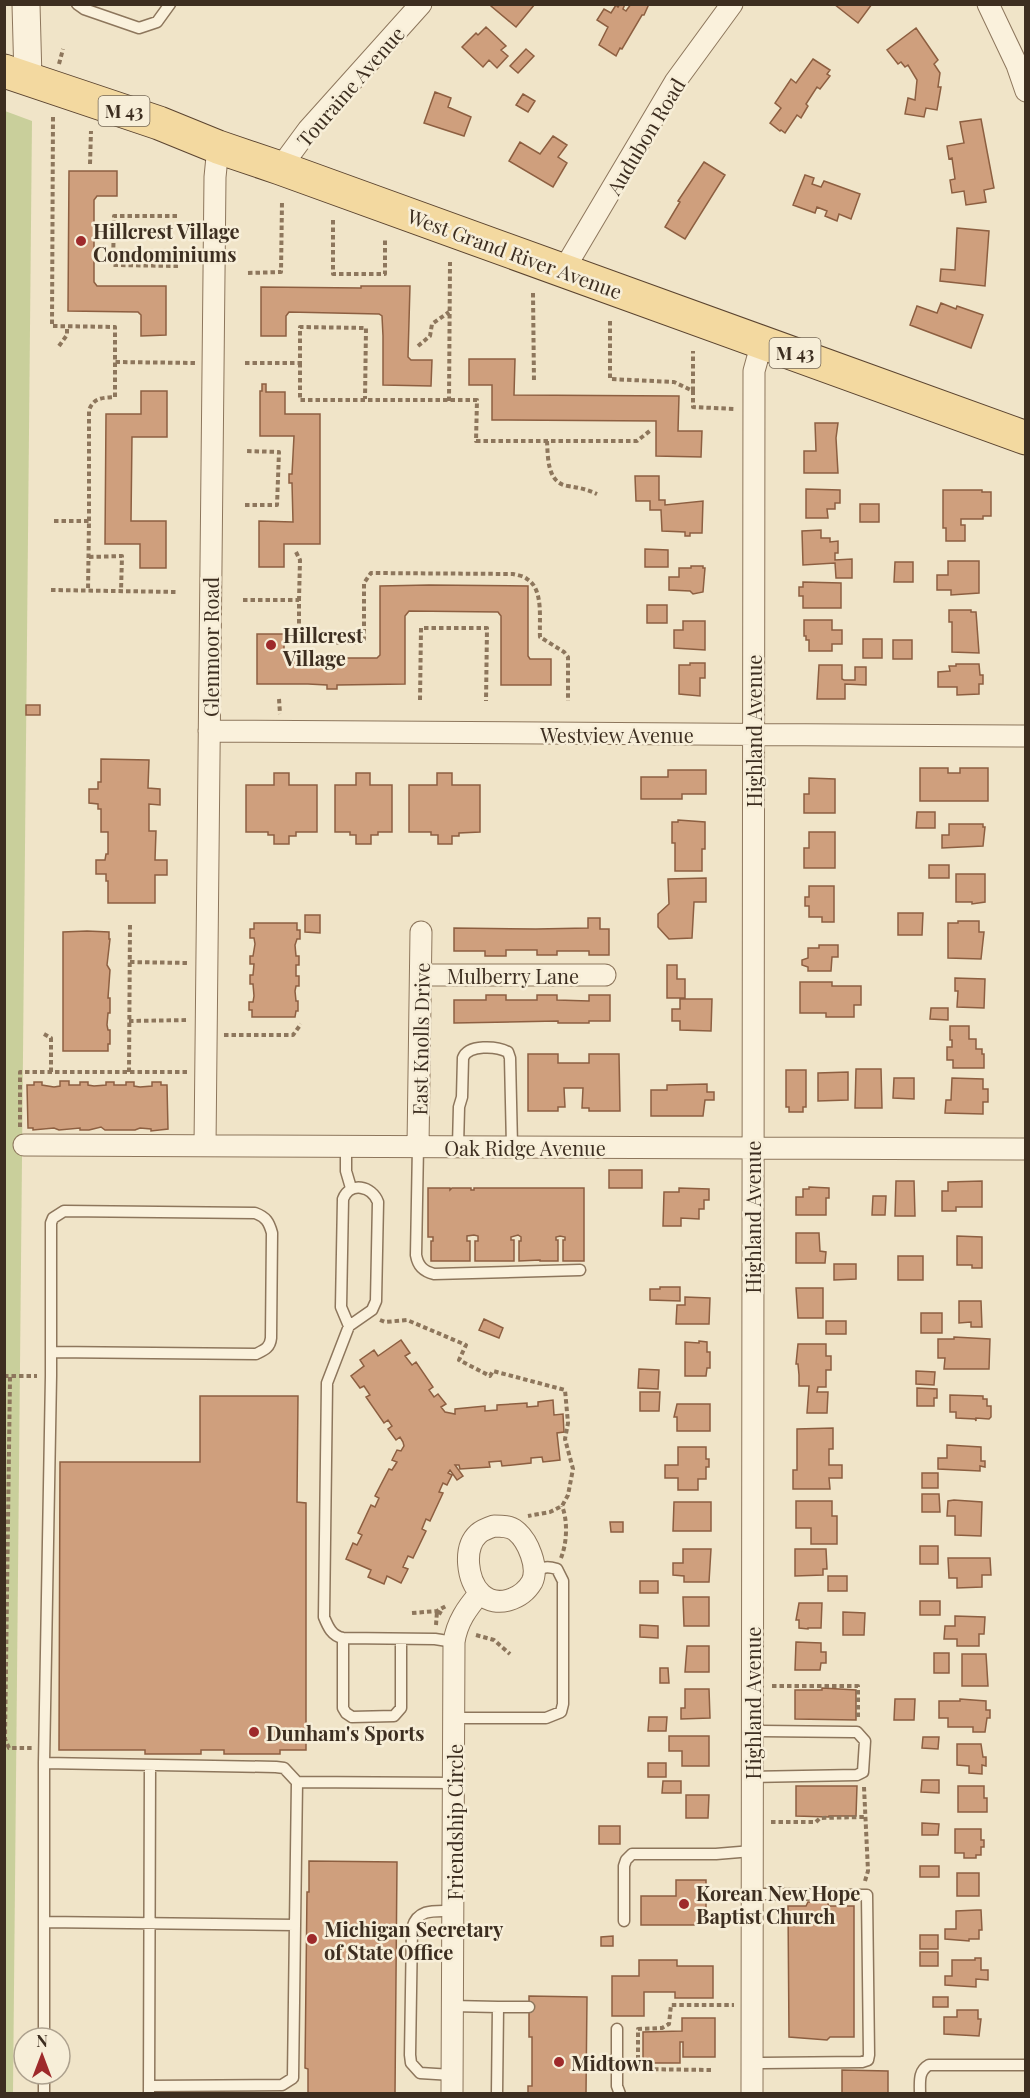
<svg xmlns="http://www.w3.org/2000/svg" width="1030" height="2098" viewBox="0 0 1030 2098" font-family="'Playfair Display',serif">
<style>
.green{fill:#c9cf9b}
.building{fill:#cf9f7d;stroke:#8d5f41;stroke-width:1.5}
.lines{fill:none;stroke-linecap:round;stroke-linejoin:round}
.service-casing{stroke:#8d765c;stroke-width:13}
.minor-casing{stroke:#8d765c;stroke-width:23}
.tertiary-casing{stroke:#8d765c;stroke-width:29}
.primary-casing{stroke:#5b4430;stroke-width:35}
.path{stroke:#8d765c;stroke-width:4;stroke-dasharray:4.5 3;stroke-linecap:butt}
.service{stroke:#faf1dc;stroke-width:10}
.minor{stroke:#faf1dc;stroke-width:21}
.tertiary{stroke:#faf1dc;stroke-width:27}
.primary{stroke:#f3d9a0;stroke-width:33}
.poi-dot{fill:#9e2a2b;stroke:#f7eed8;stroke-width:2}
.labels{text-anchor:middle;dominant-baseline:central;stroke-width:5;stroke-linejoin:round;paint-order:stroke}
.shield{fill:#f7eed8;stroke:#756857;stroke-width:1.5}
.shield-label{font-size:18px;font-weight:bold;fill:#3d2e20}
.street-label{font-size:20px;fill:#3d2e20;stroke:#f7eed8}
.poi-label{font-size:20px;font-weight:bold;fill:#3d2e20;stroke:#f7eed8;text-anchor:start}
</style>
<rect width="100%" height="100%" fill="#f0e4c8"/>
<!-- green -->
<path class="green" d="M5,111l27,10 -19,1972 -8,1z"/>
<!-- building -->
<path class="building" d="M492,4h43l-19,23 -25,-21z
M620,4h5l-2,5 3,2 5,-7h18l-5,11h-2l-20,34 -2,-1 -4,8 -17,-11 9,-18 -11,-7 7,-11 7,4 5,-8 2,2z
M834,4h38l-14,19z
M486,27l20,19 -5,4 7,6 -11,12 -8,-8 -6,7 -21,-20 14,-14 2,2z
M916,28l22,32 -4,4 6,9 -2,14h3l-4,23 -11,-2 -2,9 -19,-3 3,-16 7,2 2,-20 -9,-15 -3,2 -4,-5 -3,2 -11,-14z
M526,49l8,7 -16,17 -8,-7z
M813,59l17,11 -3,4 3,2 -10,13 -3,-2 -11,17 2,2 -7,12 -4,-3 -12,18 -4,-3 -1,1 -10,-8 11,-15 -6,-5 16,-24 5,4z
M435,92l16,6 -3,9 23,10 -7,19 -40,-13z
M523,94l12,7 -7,11 -12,-7z
M981,119l13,69 -10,2 2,12 -20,3 -2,-14 -12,2 -2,-13 5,-1 -3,-21 -3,1 -2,-13 17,-3 -4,-21z
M553,136l14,9 -9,12 9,6 -14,24 -44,-26 11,-19 20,12z
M704,162l21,13 -40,64 -20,-12 15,-25 -2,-1z
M69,171h48v25h-20l-3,4v82l3,4h69v49l-25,1v-21l-3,-3 -70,-1z
M805,175l9,3 -2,6 9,3 3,-6 36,13 -9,25 -12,-5 -2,7 -12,-5 2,-5 -10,-4 -2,6 -22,-8z
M957,228l32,3 -4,55 -45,-5 1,-12 14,1z
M361,286h49l-2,71 3,3h21l-1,26 -48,-1v-49l-1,-20 -3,-2 -90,-2 -3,4v20h-25v-49l100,1z
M941,303l15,6 1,-3 26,9 -12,33 -61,-23 7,-19 20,7z
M469,359h46l-1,36 165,1 -1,35h24l-1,26 -45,-1v-35l-164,-1v-35h-23z
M262,384h4v8h19v22h35v130h-36v23h-25v-46l34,1 -1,-39h-3v-9h3l2,-38h-34v-45h2z
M141,391h26v46h-35l-1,84h35v47h-26v-24h-35l1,-130h35z
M815,423h23l-2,15 2,35h-34v-22h12z
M635,476h24v24h6v5l38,-4 -1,32h-12v3h-5v-4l-23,-1 -1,-21h-11v-9h-14z
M806,489l34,1v13h-5v6h-8l1,9h-22z
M943,490h39v2h9v24h-8v3h-22v6h4v16h-19v-13h-3z
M860,504h19v18h-19z
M821,530v8h9v4l8,-1v12h-3v7l17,-1v19h-16l-1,-15 -32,2 -1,-34z
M645,549l23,1v17h-23z
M948,561h31v32l-28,2v-5h-14v-15h11z
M895,562h18v20h-19z
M691,566h12v2h2l-2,24 -10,2 -3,-3 -21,-1v-13h10v-9h12z
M803,582l38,1v25h-38v-12h-4v-9h4z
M429,585l99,1v70l2,3h21v26h-50v-69l-3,-4 -89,-1 -4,5v68l-68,1v4h-10v-4l-19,-1h-51v-50h27v21l3,3h90l3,-3v-69z
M647,605h20v18h-20z
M949,610h22v2h5l3,41 -27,-1v-30h-3z
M804,620h28v10h10v14h-10v7h-23v-11h-3v-4h-2z
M683,621h22v29l-31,-2v-18h9z
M863,639h19v19h-19z
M893,640h19v19h-19z
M690,663h15v15h-5v18l-21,-2v-29h11z
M956,664h23l1,11h3v9h-4v10l-22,1v-8h-19v-15l12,-1 -1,-5h7z
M819,665h23v14l2,1h11v-13h11v18l-21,-1v15h-28z
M26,705h14v10h-14z
M101,759l48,1 -1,28 12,1v16l-11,-1v27h7l-1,29h12v15h-12v28h-47v-22h-2v-7h-10v-14h9l1,-6h2v-22h-7v-23h-3v-5l-9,-1v-14h9v-7h3z
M920,768h28v5h12v-5h28v33h-68z
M668,770h38v24h-24v5h-41v-22h27z
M274,773h15v12h28v47h-21v4h-7v8h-15v-9h-6v-3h-22v-47h28z
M356,773h14v12h22v47h-14v3h-7v9h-15v-9h-6v-3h-15v-47h21z
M437,773h15v12h28v47l-21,1v3h-7v8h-14v-9h-7v-3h-22v-47h28z
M809,778l26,1v34h-31v-19h5z
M917,812h18v16h-19z
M678,820l27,2v27h-3v22h-27v-28h-3v-21h6z
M949,824h34v3h2l-2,19 -41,2v-13h7z
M809,832h26v36h-31v-20h5z
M929,865h20v13h-20z
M956,874h29v28l-13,2v-2h-16z
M706,878v24h-12l-2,36 -23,1 -11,-12v-13l11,-10 -1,-25z
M809,886h25v36h-12v-5h-13v-11h-4v-9h4z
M898,913h25l-1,22h-24z
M305,915h15v18l-15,-1z
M588,918h12v11h9v26h-20v-4h-32v4h-20v-5h-31v6h-21v-5h-31v-23l82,1 52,-1z
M958,921h21v11h5l-3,27 -33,-1v-35h10z
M254,923h43v7h3v9h-3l-2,6 1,11h3v9h-3v11h3v10h-3l-1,5 1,10h2v10h-2l-1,6h-43v-7h-3v-8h4l1,-6 -1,-12h-3v-9h3l1,-11h-4v-8h3l2,-12 -1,-6h-4v-9h4z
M87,931l22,1v7h1l-3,26 3,5 -2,28h2v15h-2l-1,12 1,5h2v14h-2v7h-45v-119z
M819,945h19v12h-6l-1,14h-23v-4l-6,-2v-5l6,-2v-10h11z
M667,965h10v14h8v19h-18z
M955,978l30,1 -1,29 -27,-1 1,-16h-3z
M800,982h32v4h29v19h-7v12h-28v-4h-26z
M486,995h20v5h31v-5h20v5l32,1v-6h21v26h-21v2h-31v-2l-104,2v-23h32z
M680,999h32l-1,32 -31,-1v-9h-8v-12h8z
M931,1008h17v12l-18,-1z
M950,1026h19v13h7v10h6v5h2v14h-31v-8h-6v-13h5v-7h-2z
M528,1054h30v9h31v-9h30l1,57h-31v-3h-7l1,-20h-19l1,19h-7v4h-30z
M856,1069h25l1,39h-27z
M786,1070h20v37h-3v5h-14v-5h-3z
M848,1072v28l-30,1v-28z
M894,1078h20v21l-21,-1z
M952,1078l31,1v10h5v13h-5v12l-38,-1 1,-13h5z
M60,1081h9v4h11v-3h8v3l6,1 12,-1v-3h8v3h12v-3h8v4l6,1 12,-1v-4h9v3h6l1,44 -17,2v-2l-11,-1 -5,2h-30l-4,-3 -12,3h-9v-2l-21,2 -5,-2 -21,2v-2h-5l-1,-43h7v-3h8v3l12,2 6,-1z
M707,1084v8h7v8h-9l-2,16h-52v-26h16v-5z
M609,1170h33v18h-33z
M896,1181h18l1,35h-20z
M982,1181v26h-26v4h-14v-20h6v-9z
M809,1187l20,1v10h-3v17h-30v-18h7v-8h6z
M428,1188h22v2l2,-2h19v2h3v-2h110v73h-21v-21h2v-3l-5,-1 -4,1v3h2v21h-18v-1l-21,1v-20h2v-4l-3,-2 -7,2v3h3v21h-39v-20h3v-5l-4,-1 -7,1v5h3v20h-39v-20h2v-4h-5z
M679,1188l30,1v11h-5v9h-5v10l-18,-1v8h-18l1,-34h15z
M873,1196h13l-1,19h-13z
M796,1233h23l1,18 6,1 -1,11h-29z
M957,1236l25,1v31h-10v-3h-15z
M898,1256h25v24h-25z
M834,1264h22v15l-22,1z
M660,1287h20v14l-30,-1v-11h10z
M796,1288h27v30h-25z
M685,1297l25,1 -1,26h-33l1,-19h8z
M959,1301h22l1,26h-11v-5l-12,1z
M921,1313h21v20h-21z
M484,1319l19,9 -4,10 -20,-8z
M826,1321h20v13h-20z
M954,1337l36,2 -1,30h-45l1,-11h-7v-19h16z
M401,1340l9,13 -5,3 7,9 4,-3 17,25 -4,3 5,7 4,-3 8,10 -5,3 4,5 10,2v-5l30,-3v5l12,-1v-5l30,-2v4l11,-1v-4l15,-2 1,15 9,-1 1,18 -7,1 3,27 -17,2 -1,-5 -11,1v5l-29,3 -1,-5 -12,1 1,5 -30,2 -1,-4h-4l8,11 -6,4 -7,-10 -2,3 4,2 -5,10 -4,-2 -4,9 4,1 -13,28 -4,-2 -4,10 4,2 -13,27 -5,-2 -5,11 5,2 -7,14 -14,-7 -3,8 -16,-7 3,-7 -25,-11 7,-16 4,2 5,-10 -4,-2 13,-28 4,2 4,-9 -4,-2 14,-27 3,1 5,-8 -5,-2 5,-10 4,1 3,-5 -1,-4 -3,-5 -4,3 -8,-11 4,-3 -4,-6 -4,3 -18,-26 4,-2 -6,-9 -4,2 -9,-12 13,-10 -4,-6 14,-10 4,6z
M699,1341l8,1v10h3v16h-3l-1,8h-21v-34l14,1z
M798,1344h28v12h5v14h-5v17h-8l-1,5h11l-1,21h-20l2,-27h-10v-11l-1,-11h-2z
M639,1369l20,1 -1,19 -20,-1z
M916,1371l19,1 -1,13 -18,-1z
M917,1388l20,1v9h-3v8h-17z
M640,1392h20l-1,19h-19z
M950,1395l33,1v3h4v7h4v11l-2,2 -13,-1v3l-1,-2 -19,-1v-6h-6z
M200,1396h98l-1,106 9,1v247h-26v4h-56v-4h-23v4h-56v-4h-86l1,-288h140z
M677,1404h33v27h-33v-14h-3z
M833,1428v21h-4v16h13v13h-13l1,11h-37v-19h4v-41z
M947,1445l34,2v14h4v6l-5,-1v5l-42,-2v-11h9z
M678,1447h28v12h3v8h-3v12h-8v11h-20v-12h-13v-13h13z
M922,1473h16v15h-16z
M922,1494h17l1,18h-18z
M954,1500l28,2 -1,34 -26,-1v-19h-8l1,-15z
M796,1501h36v15h5v28h-26v-16h-15z
M674,1502h37v29h-38z
M610,1522h13v10h-12z
M920,1546h18v18h-18z
M683,1549h28l-2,33h-25v-6l-11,-1v-12h10z
M795,1549h31l1,20h-4v6l-28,1z
M948,1558h42l1,17h-9v12l-25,1v-10h-8z
M828,1576h19v15h-19z
M640,1581h18v12h-18z
M683,1597h26v29h-25z
M920,1601h20v14h-20z
M799,1603h23l-1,25h-13v1l-9,-1v-8h-3z
M843,1612l22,1 -1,22h-21z
M955,1616l30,1 -1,17h-5v12h-22v-7h-13l1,-13h10z
M640,1625l18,1v12l-18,-1z
M796,1642l25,1v9h5v11h-5l-1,7h-25z
M687,1646h22v26h-24z
M934,1653h15v20h-15z
M962,1654h24l2,32h-26z
M660,1668h8l1,15h-9z
M822,1688l34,2v30l-61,-1v-29h27z
M685,1689h24l1,29 -29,1v-11h4z
M895,1699h20l-1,21h-20z
M960,1699l26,2v9h4v8h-3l-2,14h-12v-5h-25v-9h-9v-17h21z
M649,1717h18l-1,14h-18z
M669,1736h40v30h-27v-15h-13z
M923,1737h16l-1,12 -16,-1z
M957,1744h24l2,13h3v9l-4,-1v9l-13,-1v-7l-12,-1z
M648,1763h18v14h-18z
M922,1780h17v13l-18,-1z
M663,1781h18v12h-19z
M796,1786h61l-1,30h-27v1l-33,-1z
M958,1786h26v12h3v14h-29z
M686,1795h23l-1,23h-22z
M922,1823l17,1 -1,11h-16z
M599,1826h21v18h-21z
M955,1829h26v11h3v7h-3v8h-5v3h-12v-5h-9z
M309,1861l88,1 -2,232h-87v-25l-3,-1 2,-176h2z
M920,1866h19v11h-19z
M957,1873h22v23h-22z
M676,1880h30v45h-65v-29h35z
M808,1902h19l2,4h25v131h-24l-3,3 -38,-3 -1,-131h18z
M977,1910h4l1,20h-3v9h-10v2l-24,-2v-10h11v-18z
M920,1935h18v14h-18z
M613,1936v10h-12v-9z
M920,1952h18v14h-18z
M975,1958h6v12h7v10l-12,-1v8l-31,-2v-9h7v-16h23z
M639,1960h38v6h36v32h-38v-6h-31v24h-32v-40h27z
M529,1996l58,1 -1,97h-58v-8h4v-49h-3z
M933,1997h15v10h-15z
M957,2010h21v9h3l-2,17 -35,-2v-17h13z
M682,2018h33v39h-32v-15h-3v21h-37v-31l39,-1z
M842,2070l46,1v23h-46z"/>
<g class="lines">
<defs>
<path id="service" d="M77,4l7,5 55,19 18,-6 13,-18
M346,1146v25l5,17
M418,1146l-2,109c2,11 7,16 18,19l146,-4
M458,1146l1,-39 3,-10 1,-39c5,-14 34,-12 45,-6l2,6 2,88
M349,1326l-8,-19 2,-108c7,-18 29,-13 35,3l-2,99 -4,9 -23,16 -22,57 -3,234c4,10 8,19 19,21l92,1 19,3
M343,1638v70l3,5 6,4 42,-1 7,-8v-69
M455,1718h91l15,-6 2,-8v-123l-6,-12c-10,-3 -16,-3 -23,7
M752,1731l100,1h5l8,9 -2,31 -6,3 -105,2
M44,1763l232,4 8,1 13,14
M752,1894l115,1 2,160 -1,5 -6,2 -110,1
M624,1921v-55l2,-6 6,-6h84l36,-3
M44,1922l251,3 2,-143 157,1
M452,2006l46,1 -1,87
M498,2007h31
M617,2029v57l3,8
M44,2038v-275l7,-387v-153l2,-5 11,-7 191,2c11,4 14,9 17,20l-1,105c-1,10 -7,12 -15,16l-205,-2
M452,2075l-32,-2 -9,-10 -1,-8 2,-127c6,-20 23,-17 41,-17
M149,2086l133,-1 11,-7 2,-153
M44,2094v-20
M149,2094l1,-329
M920,2094c0,-12 -2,-23 9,-29h97"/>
<path id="minor" d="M988,4l29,61 9,26
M280,168l28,-38 113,-126
M563,271l112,-189 57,-78
M209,731l817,5
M421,975h184
M24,1145l1002,4
M205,1146l10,-969 3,-30
M418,1146l3,-214
M494,1526c8,0 16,0 22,5 12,10 23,36 16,51 -10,17 -35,27 -51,12 -14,-14 -18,-46 -3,-60 4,-4 10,-6 16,-8z
M452,2094l2,-452c3,-20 13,-34 26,-49
M752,2094l2,-1723 8,-29"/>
<path id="tertiary" d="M26,4l2,75"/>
<path id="primary" d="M4,71l155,52 59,24 62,21 746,270"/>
</defs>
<!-- service casing -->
<use href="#service" class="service-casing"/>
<!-- minor casing -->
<use href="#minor" class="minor-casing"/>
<!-- tertiary casing -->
<use href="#tertiary" class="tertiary-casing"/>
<!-- primary casing -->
<use href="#primary" class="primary-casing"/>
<!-- path -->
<path class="path" d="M59,64l4,-15
M53,117l-1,209 63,1v35l80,1
M90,164l1,-33
M333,220v54h52v-35
M178,266l-65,-1 1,-49h64
M248,273l33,-1 1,-70
M533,293l1,90
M610,321v58l64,3 19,9v16l42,2
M59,346l8,-11v-9
M418,346l12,-10 2,-12 17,-12
M245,363h55v-36l66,1 -1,71
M300,363v37h177l-1,41h161l14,-11
M693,391v-40
M449,401l1,-139
M547,441c1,17 0,42 21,45 12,2 18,3 29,8
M245,505h32l2,-53 -33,-1
M54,521h35l-1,70
M89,521v-111c5,-13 14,-12 26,-13v-35
M296,552l4,8 -1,40
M89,557l33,-1 -1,35
M51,590l127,2
M243,600h56v42l65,1v-60l7,-10 142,1c4,1 11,2 14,5 17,10 12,41 13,58l24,15 4,5v44
M279,699l1,15
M420,700l1,-72h66l-1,73
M130,962l59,1
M129,1021l60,-1
M44,1034l7,4v34
M224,1035h69l8,-11
M129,1072l1,-149
M20,1127v-55h169
M380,1320l5,2 22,-2 59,25 -7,15 31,16 3,-5 72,19 3,33 -3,16 8,30 -5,26 -6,11 -12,6 -22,4
M4,1376h33
M10,1377l-5,362 4,9h23
M561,1558c6,-15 7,-37 1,-52
M412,1613l25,-2 9,-5
M436,1625l1,-14 7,4
M476,1635l18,5 16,14
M772,1686h86v32
M864,1787l4,84 -3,10
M771,1822h45l4,-4 44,-1
M711,2070l-73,-1v-40l24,-1 7,-4 2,-19h63"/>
<!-- service -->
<use href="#service" class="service"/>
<!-- minor -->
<use href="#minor" class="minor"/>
<!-- tertiary -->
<use href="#tertiary" class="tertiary"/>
<!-- primary -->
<use href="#primary" class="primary"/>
</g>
<!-- markers -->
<g class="poi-dot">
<circle cx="81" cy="241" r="6"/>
<circle cx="271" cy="645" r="6"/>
<circle cx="254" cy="1732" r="6"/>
<circle cx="684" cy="1904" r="6"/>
<circle cx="312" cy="1939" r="6"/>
<circle cx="559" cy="2062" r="6"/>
</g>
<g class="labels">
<!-- shield labels -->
<g class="shield">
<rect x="98.5" y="96" width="51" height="30" rx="4.5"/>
<rect x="769.5" y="338" width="51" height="30" rx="4.5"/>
</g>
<g class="shield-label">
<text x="124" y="111">M 43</text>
<text x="795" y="353">M 43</text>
</g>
<!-- street labels -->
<g class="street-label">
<text transform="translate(350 86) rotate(-49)">Touraine Avenue</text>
<text transform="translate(645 136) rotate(-59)">Audubon Road</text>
<text transform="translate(515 253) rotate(20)">West Grand River Avenue</text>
<text transform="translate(210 647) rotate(-90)">Glenmoor Road</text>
<text transform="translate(753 731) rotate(-90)">Highland Avenue</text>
<text x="617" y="734">Westview Avenue</text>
<text x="513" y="975">Mulberry Lane</text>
<text transform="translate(420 1039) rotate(-89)">East Knolls Drive</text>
<text x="525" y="1147">Oak Ridge Avenue</text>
<text transform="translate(752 1217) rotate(-90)">Highland Avenue</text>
<text transform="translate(752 1703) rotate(-90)">Highland Avenue</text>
<text transform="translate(454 1822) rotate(-90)">Friendship Circle</text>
</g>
<!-- poi labels -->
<g class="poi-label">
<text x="93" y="230">Hillcrest Village<tspan x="93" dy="23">Condominiums</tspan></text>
<text x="283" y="634">Hillcrest<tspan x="283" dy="23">Village</tspan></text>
<text x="266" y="1732">Dunham's Sports</text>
<text x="696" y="1892">Korean New Hope<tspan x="696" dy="23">Baptist Church</tspan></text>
<text x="324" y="1928">Michigan Secretary<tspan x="324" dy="23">of State Office</tspan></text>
<text x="571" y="2062">Midtown</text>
</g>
</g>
<!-- border -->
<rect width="1030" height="2098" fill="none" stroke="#3d2e20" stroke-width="12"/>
<!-- north arrow -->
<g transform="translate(42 2056)"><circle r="28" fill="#f7eed8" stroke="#ada18e" stroke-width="1.5"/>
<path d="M0-4.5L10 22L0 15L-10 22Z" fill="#9e2a2b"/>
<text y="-9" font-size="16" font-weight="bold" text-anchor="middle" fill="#3d2e20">N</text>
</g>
</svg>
